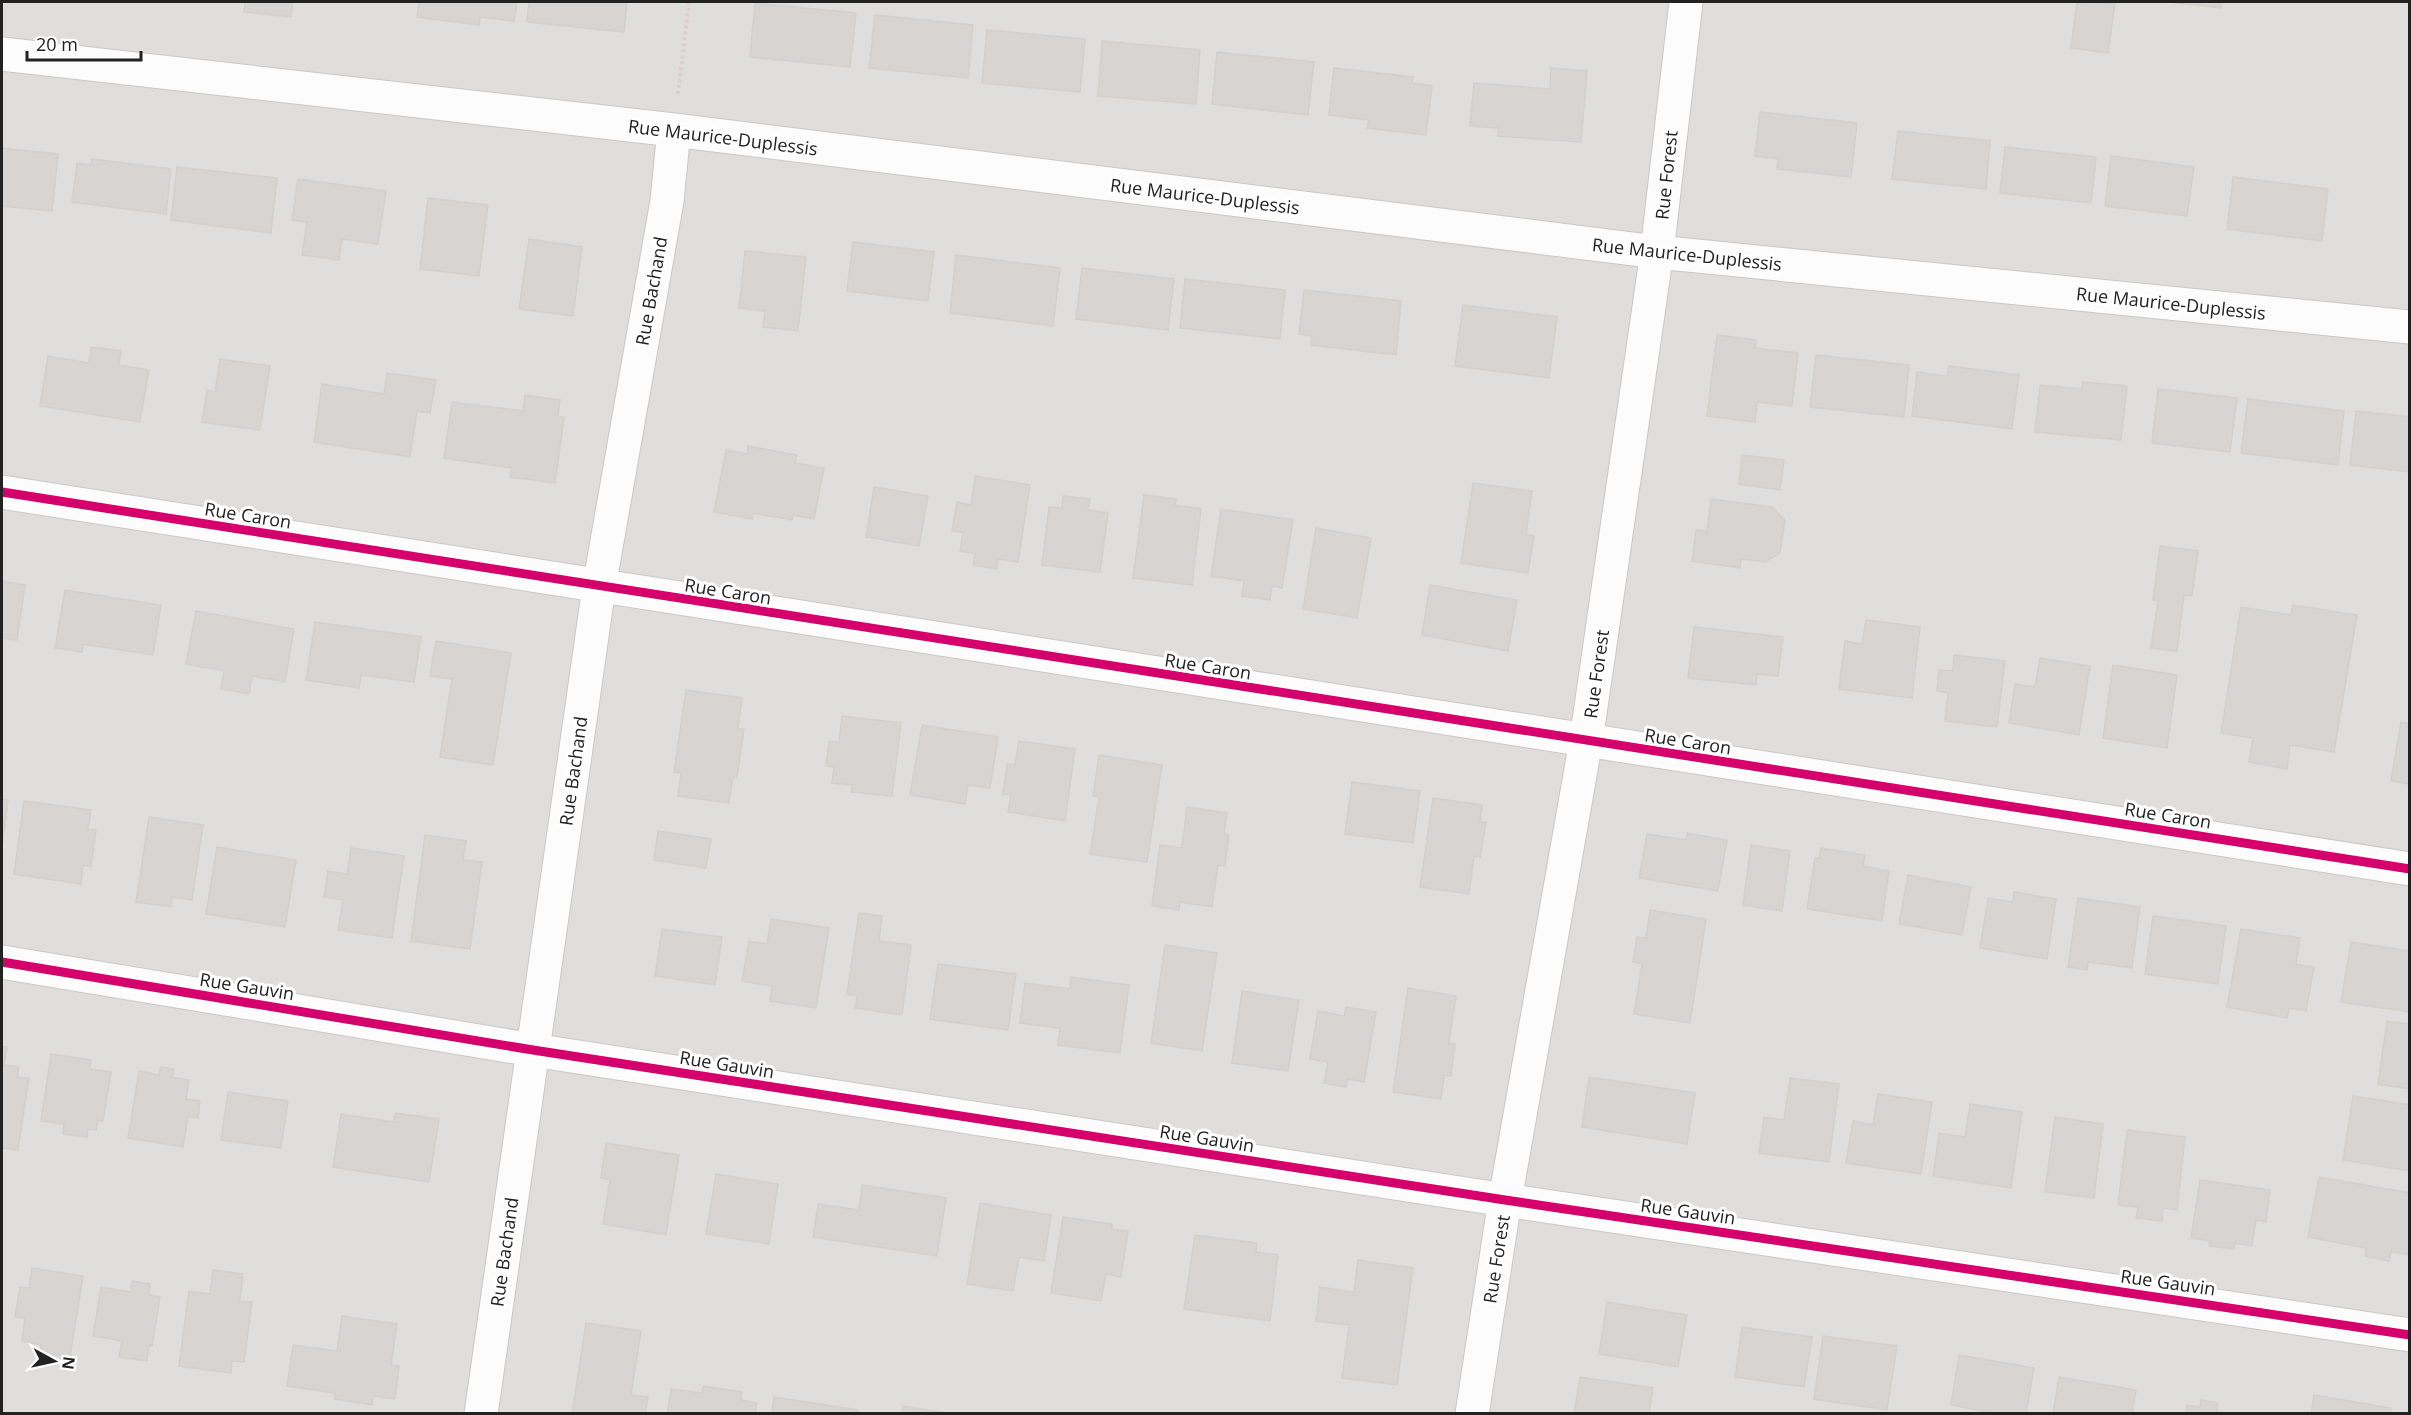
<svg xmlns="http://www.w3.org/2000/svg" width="2411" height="1415" viewBox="0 0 2411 1415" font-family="'Open Sans',sans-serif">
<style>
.residential{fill:#dfdedc}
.building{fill:#d7d4d2;stroke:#d3d0cc;stroke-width:1.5}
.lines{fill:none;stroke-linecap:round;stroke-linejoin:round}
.minor-casing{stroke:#c9c8c7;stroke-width:35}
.path{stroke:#dccecd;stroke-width:4;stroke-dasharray:3 3;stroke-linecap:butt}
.minor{stroke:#fdfcfc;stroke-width:33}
.cycleway-casing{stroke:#fff;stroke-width:13}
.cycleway{stroke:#d6006c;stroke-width:9}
.labels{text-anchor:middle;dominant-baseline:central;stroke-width:6;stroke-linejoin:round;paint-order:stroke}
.street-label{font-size:18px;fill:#222;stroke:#fff}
</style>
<rect width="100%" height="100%" fill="#f0eeeb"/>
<!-- residential -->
<path class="residential" d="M2,2h2407v1411h-2407z"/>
<!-- building -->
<path class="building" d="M245,2h48l-2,15 -47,-5z
M419,2h98l-3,19 -34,-4 -1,8 -62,-8z
M529,2h98l-3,30 -97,-10z
M2077,2l38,1 -7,50 -37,-5z
M2169,2h52v6z
M755,3l101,10 -6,54 -100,-10z
M875,15l98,10 -5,53 -99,-10z
M987,30l98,9 -5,53 -98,-9z
M1102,41l98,9 -4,54 -98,-8z
M1217,52l97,10 -6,53 -96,-11z
M1334,68l79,9 -1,6 20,3 -6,49 -59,-7 2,-8 -40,-5z
M1551,68l36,3 -6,71 -83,-6 1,-8 -29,-2 4,-43 76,6z
M1760,112l97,11 -6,54 -74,-8 1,-10 -23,-3z
M1898,131l92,10 -4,48 -94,-10z
M2005,147l91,10 -5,46 -91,-10z
M2,148l56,6 -6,57 -50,-5z
M2111,156l83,11 -7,49 -82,-10z
M92,159l79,10 -5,45 -94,-12 5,-39 14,2z
M177,167l100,11 -6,55 -100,-13z
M2233,177l95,12 -6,52 -95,-12z
M298,179l88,12 -8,53 -36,-5 -3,21 -37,-5 5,-33 -15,-2z
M428,198l60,7 -9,71 -59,-7z
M529,239l53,8 -9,69 -54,-7z
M853,242l81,10 -6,49 -81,-10z
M745,251l61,6 -8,74 -35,-4 2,-16 -26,-3z
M956,255l104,13 -7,58 -103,-13z
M1082,268l92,11 -6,51 -92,-11z
M1185,279l100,11 -5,49 -100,-11z
M1304,290l97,11 -5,54 -85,-10 1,-9 -13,-2z
M1463,305l94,12 -8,61 -94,-12z
M1717,335l39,5 -1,8 43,5 -6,53 -35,-4 -2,20 -48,-6z
M91,347l30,4 -2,14 30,5 -9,52 -100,-16 8,-50 41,7z
M1816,355l93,10 -5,52 -94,-10z
M220,359l50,7 -10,64 -58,-8 5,-32 8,2z
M1949,366l70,9 -7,54 -100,-13 5,-44 30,4z
M387,373l49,7 -6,33 -13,-2 -7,46 -96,-15 8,-58 62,10z
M2083,382l44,4 -6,54 -86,-8 5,-47 42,4z
M2158,389l79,9 -7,54 -78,-9z
M525,395l35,5 -2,16 6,1 -9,66 -45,-6 2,-9 -68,-10 8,-56 71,9z
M2248,399l96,12 -6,54 -97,-12z
M2356,411l54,6v55l-60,-7z
M748,446l49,9 -2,8 29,5 -10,51 -21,-4 -1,5 -39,-7 -1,6 -38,-7 12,-62 21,4z
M1742,455l42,5 -4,30 -41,-6z
M975,476l55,9 -12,77 -20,-3 -1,10 -24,-4 2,-11 -15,-3 3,-19 -11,-1 5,-29 14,3z
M1473,483l59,8 -6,43 8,2 -6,37 -67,-10z
M874,487l54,9 -9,50 -53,-9z
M1144,495l32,4 -1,6 26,4 -9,76 -59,-7z
M1063,496l27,3 -2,11 20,3 -8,59 -58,-7 7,-58 13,1z
M1711,499l61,8 13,13 -5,33 -15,9 -24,-3 -1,9 -48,-7 4,-31 11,1z
M1221,509l72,11 -11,68 -10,-2 -2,14 -28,-4 2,-15 -33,-5z
M1316,528l55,10 -14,80 -54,-9z
M2160,546l38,5 -6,45 -8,-1 -7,56 -26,-3 7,-47 -5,-1z
M2,581l23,4 -8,55 -15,-2z
M1430,585l87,15 -9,51 -86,-16z
M65,590l96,15 -8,50 -70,-11 -1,8 -27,-4z
M2293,605l64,10 -23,137 -44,-7 -3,24 -38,-7 4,-24 -32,-5 20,-126 50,8z
M196,611l98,18 -9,53 -33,-6 -3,18 -28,-5 3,-18 -38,-7z
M1866,620l54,7 -8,71 -73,-9 6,-48 17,3z
M315,622l106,15 -7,45 -53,-7 -2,13 -53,-8z
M1694,627l89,10 -5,39 -21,-2 -1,11 -68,-7z
M436,641l75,12 -18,112 -53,-8 12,-78 -22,-3z
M1954,655l51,6 -8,66 -52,-6 3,-28 -11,-2 2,-21 14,1z
M2040,658l50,8 -11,69 -70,-12 6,-39 20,3z
M2113,665l64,10 -10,73 -64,-10z
M686,690l56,8 -4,31h6l-7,48h-4l-4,26 -51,-7 3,-23 -7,-1z
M842,716l59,7 -9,73 -41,-4 1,-7 -20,-2 2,-16 -8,-1 3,-25 10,1z
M2401,722l9,2v60l-19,-3z
M922,725l76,12 -8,51 -22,-3 -3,19 -55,-9z
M1019,741l56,8 -10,72 -57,-9 3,-17 -8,-1 4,-30 8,1z
M1099,755l63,10 -15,97 -57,-8 9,-57 -6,-1z
M1352,782l68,9 -7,52 -68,-9z
M1433,798l49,7 -2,17h6l-6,35 -6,-1 -5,38 -49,-7z
M2,799l6,1 -6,46z
M24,801l67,9 -3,19 8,1 -5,37 -8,-2 -2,19 -67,-10z
M1187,807l40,6 -3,21 5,1 -4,31 -7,-1 -6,42 -32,-5 -1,8 -27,-4 8,-61 22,3z
M149,817l54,8 -11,75 -20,-3 -1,10 -35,-5z
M658,831l53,8 -5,29 -52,-8z
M1687,833l40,7 -9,51 -79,-13 8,-44 39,6z
M425,835l41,6 -3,19 19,2 -12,87 -59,-8z
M1751,845l39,6 -8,60 -39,-6z
M217,847l79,13 -11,67 -79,-13z
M351,848l53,8 -12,82 -54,-8 5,-30 -19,-3 4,-26 19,3z
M1821,848l44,7 -2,11 26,5 -7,50 -75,-12 8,-51h4z
M1908,875l63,12 -9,48 -63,-11z
M2014,892l42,7 -9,60 -67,-11 8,-50 25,4z
M2078,898l62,9 -8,61 -44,-6 -1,8 -19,-3z
M1650,910l56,9 -16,104 -56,-9 8,-50 -9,-2 4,-25 9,1z
M859,913l23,3 -3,25 32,4 -9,70 -47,-7 2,-12 -10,-2z
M2153,916l73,10 -8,58 -73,-10z
M771,919l58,9 -13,80 -46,-7 2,-15 -30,-5 7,-40 18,3z
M662,929l60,8 -7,48 -60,-9z
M2241,929l59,9 -4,26 18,3 -8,44 -17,-3 -2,10 -60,-11z
M2351,942l59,9v61l-69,-10z
M1165,945l52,8 -15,98 -51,-8z
M938,964l78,10 -8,56 -78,-11z
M1071,977l58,8 -9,68 -62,-8 2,-17 -40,-5 5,-40 45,6z
M1408,988l48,8 -7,47 6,1 -4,32 -7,-1 -3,24 -48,-7z
M1242,991l57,9 -11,71 -56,-8z
M1346,1007l30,5 -12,70 -17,-3 -1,8 -22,-4 4,-21 -18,-3 8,-48 26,5z
M2387,1021l23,3v65l-32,-5z
M2,1046l5,1 -3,18 15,2 -2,10 12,1 -11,72 -16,-2z
M51,1054l40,6 -1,9 21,3 -8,49 -5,-1 -2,10 -8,-1 -1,8 -24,-3 1,-10 -23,-3z
M161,1067l13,2 -2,8 17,3 -3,19 14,2 -2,17 -10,-1 -5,30 -55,-9 11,-67 20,4z
M1589,1077l106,16 -8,51 -105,-17z
M1790,1078l49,6 -10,78 -70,-9 5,-36 20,3z
M228,1092l60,9 -7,47 -60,-8z
M1878,1094l54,8 -11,72 -75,-11 7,-42 20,4z
M2353,1096l57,9v66l-67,-11z
M1970,1104l52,8 -11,76 -78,-12 6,-43 26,4z
M395,1113l44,6 -10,63 -96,-15 8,-53 53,8z
M2055,1117l48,7 -9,74 -49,-6z
M2127,1130l58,7 -8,73 -14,-2 -1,13 -26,-3 2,-11 -20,-2z
M606,1143l73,12 -13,80 -63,-11 7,-44 -9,-2z
M716,1174l62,10 -9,60 -63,-10z
M2319,1177l91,16v62l-19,-3 -2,9 -24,-5 1,-8 -58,-11z
M2200,1180l70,10 -4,32 -10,-2 -4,26 -17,-3 -1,6 -25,-3 1,-5 -19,-3z
M862,1185l84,13 -9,58 -124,-19 5,-33 41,6z
M980,1203l71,12 -7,46 -25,-4 -6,34 -46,-7z
M1063,1217l49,7v5l16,2 -7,46 -15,-3 -5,27 -50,-8z
M1195,1235l62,8 -1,9 22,3 -8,66 -86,-12z
M1358,1260l55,8 -16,117 -55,-7 7,-53 -33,-4 4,-34 34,5z
M32,1268l51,8 -13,81 -30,-4 1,-8 -19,-4 3,-23 -10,-1 5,-30 9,1z
M213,1270l30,4 -3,27 12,1 -8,60 -12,-1 -1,12 -52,-7 10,-75 21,3z
M132,1281l18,3 -1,11 11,2 -8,49 -3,-1 -2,16 -28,-4 3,-16 -29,-5 8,-49 30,5z
M1607,1302l80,13 -9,52 -79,-13z
M342,1316l55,8 -6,41 8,1 -4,33 -22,-3 -1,9 -37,-6v-6l-48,-7 6,-41 44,6z
M586,1323l55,8 -10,64 17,2 -3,17h-73z
M1742,1327l70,10 -8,50 -69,-10z
M1823,1336l74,10 -10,64 -73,-11z
M1959,1355l75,13 -8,46h-29l-46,-9z
M1580,1377l73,11 -4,26h-75z
M2059,1377l77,13 -4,24h-79z
M703,1386l39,6 -1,8 16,3 -2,11h-88l4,-25 31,4z
M2314,1395l77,13 -1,6h-79z
M774,1397l84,13v4h-86z
M2201,1400l17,3 -1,9 13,2h-44l1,-9 13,2z
M903,1406l50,8h-51z"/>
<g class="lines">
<defs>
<path id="minor" d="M2,54l672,76 983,122 753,75
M2,492l2408,377
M2,962l531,88 972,150 905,135
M481,1414l118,-827 68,-386 7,-71
M1472,1414l33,-214 81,-459 71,-489 29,-250"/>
</defs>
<!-- minor casing -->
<use href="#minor" class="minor-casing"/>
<!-- path -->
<path class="path" d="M678,94l11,-92"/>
<!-- minor -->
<use href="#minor" class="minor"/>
<defs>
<path id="cycleway" d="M2,492l2408,377
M2,962l531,88 972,150 905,135"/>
</defs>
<!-- cycleway casing -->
<use href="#cycleway" class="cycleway-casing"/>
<!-- cycleway -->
<use href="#cycleway" class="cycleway"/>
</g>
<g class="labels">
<!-- street labels -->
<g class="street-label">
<text transform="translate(723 137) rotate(7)">Rue Maurice-Duplessis</text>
<text transform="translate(1666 175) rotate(-84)">Rue Forest</text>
<text transform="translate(1205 196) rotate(7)">Rue Maurice-Duplessis</text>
<text transform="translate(1687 254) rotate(6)">Rue Maurice-Duplessis</text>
<text transform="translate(651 291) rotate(-80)">Rue Bachand</text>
<text transform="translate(2171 303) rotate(6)">Rue Maurice-Duplessis</text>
<text transform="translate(248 515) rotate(9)">Rue Caron</text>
<text transform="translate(728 591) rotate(9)">Rue Caron</text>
<text transform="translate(1208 666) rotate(9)">Rue Caron</text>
<text transform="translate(1596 674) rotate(-82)">Rue Forest</text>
<text transform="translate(1688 741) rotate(9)">Rue Caron</text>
<text transform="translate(573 771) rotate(-82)">Rue Bachand</text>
<text transform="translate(2168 815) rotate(9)">Rue Caron</text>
<text transform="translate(247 986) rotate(9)">Rue Gauvin</text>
<text transform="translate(727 1064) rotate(9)">Rue Gauvin</text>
<text transform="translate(1207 1138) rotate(9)">Rue Gauvin</text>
<text transform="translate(1688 1211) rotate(8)">Rue Gauvin</text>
<text transform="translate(504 1252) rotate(-82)">Rue Bachand</text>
<text transform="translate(1496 1259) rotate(-81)">Rue Forest</text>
<text transform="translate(2168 1282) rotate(8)">Rue Gauvin</text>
</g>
</g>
<!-- border -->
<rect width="2411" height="1415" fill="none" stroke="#222222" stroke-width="6"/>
<!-- north arrow -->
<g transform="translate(54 1361) rotate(98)" stroke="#ffffff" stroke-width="4.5" paint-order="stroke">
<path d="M0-4.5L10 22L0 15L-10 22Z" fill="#222222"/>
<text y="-9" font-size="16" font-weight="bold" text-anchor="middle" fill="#222222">N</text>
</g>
<!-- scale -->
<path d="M27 51v9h114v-9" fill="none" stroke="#222222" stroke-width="3"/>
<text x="36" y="51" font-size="18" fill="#222222" stroke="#ffffff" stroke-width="4.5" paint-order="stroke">20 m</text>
</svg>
